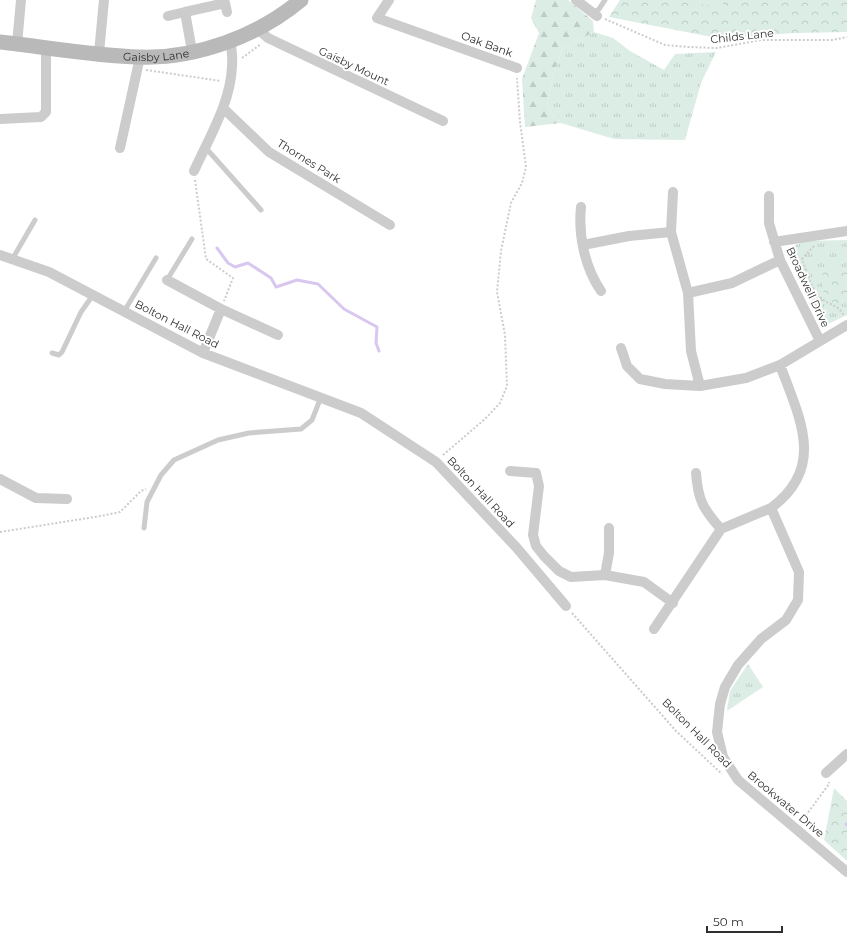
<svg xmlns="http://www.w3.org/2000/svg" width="847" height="946" viewBox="0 0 847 946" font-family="Montserrat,sans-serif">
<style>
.grass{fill:url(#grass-tufts)}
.forest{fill:url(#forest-firs)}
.park{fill:url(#park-crowns)}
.pitch{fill:#dcede5}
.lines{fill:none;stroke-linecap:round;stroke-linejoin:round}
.stream{stroke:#d8c7ef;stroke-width:3}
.path{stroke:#ccc;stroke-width:2;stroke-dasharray:2 2;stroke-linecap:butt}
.lane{stroke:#ccc;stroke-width:5}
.street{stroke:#ccc;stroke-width:10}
.secondary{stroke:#b9b9b9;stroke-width:15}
.labels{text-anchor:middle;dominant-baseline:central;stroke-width:4;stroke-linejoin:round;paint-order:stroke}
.street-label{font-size:11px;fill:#2f2f2f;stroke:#fff}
</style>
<defs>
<pattern id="grass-tufts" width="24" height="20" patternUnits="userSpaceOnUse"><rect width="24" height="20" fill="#dcede5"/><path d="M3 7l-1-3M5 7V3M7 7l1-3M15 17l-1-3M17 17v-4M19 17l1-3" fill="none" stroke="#bdccc5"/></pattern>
<pattern id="forest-firs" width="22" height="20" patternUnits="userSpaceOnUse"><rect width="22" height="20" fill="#dcede5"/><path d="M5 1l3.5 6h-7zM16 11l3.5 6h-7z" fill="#bdccc5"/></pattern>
<pattern id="park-crowns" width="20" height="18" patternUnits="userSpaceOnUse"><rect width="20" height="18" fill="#dcede5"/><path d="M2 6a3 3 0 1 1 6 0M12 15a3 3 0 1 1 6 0" fill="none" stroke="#bdccc5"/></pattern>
</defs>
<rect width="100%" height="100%" fill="#fff"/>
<!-- grass -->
<path class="grass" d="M594,32l19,6 17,13 34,19 11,-16 41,-2 -15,31 -16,57 -71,-1 -53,-16 -8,-7 -6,-11 8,-37 8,-20z
M847,240v75l-23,11 -37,-77 17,-8z
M748,664l15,23 -36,24 3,-20z"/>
<!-- forest -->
<path class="forest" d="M536,0h32l25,21 1,11 -31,16 -8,20 -8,37 6,11 8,7 -36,4 -3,-48 17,-46 -8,-15z"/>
<!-- park -->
<path class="park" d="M620,0h227v32l-54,1 -71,6 -113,-22z
M843,267l4,1v35l-7,1 -15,-4 -3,-15 1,-15z
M834,788l13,13v60l-23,-21z"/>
<!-- pitch -->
<path class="pitch" d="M668,0h55v7z"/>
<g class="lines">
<!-- stream -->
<path class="stream" d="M217,248l11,15 7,4 13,-4 23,15 5,9 21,-7 21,4 26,25 33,18 -1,16 3,8
M846,824l1,1"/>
<!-- path -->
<path class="path" d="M605,19l60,26 23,2 29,1 44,-8h71l15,-3
M242,58l19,-14
M146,70l75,11
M195,180l11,79 27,19 -9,23
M814,246l-12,13c5,13 9,31 20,40 10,8 15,4 22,17
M814,305l9,-6
M443,455l42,-36 15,-16 7,-17 -2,-51 -8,-43 4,-41 10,-48 11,-20 4,-16 -6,-45 -3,-44
M0,532l101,-16 19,-4 21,-21 5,-2
M572,613l104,118 46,43
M801,822l28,-38v-2"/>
<!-- lane -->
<path class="lane" d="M593,13l6,-4 6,-9
M205,147l56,63
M13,258l22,-38
M167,280l25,-41
M125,310l31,-52
M52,353l7,2 3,-3 19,-40 12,-17
M144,528l3,-26 14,-27 13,-15 44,-20 31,-7 52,-4 11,-9 9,-23"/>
<!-- street -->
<path class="street" d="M389,0l-12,18 140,50
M576,0l21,16
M168,16l17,-4
M258,29l10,9 175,83
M17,44l4,-44
M192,51l-7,-39 40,-9 2,9
M99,53l5,-53
M223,108l46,44 121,73
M0,119l41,-2 5,-5v-65
M120,148l20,-91
M194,171c15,-33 37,-69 38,-105 1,-9 -1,-17 -1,-25
M673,192l-2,40 17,61 3,58 9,35
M769,196v27l11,37 40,81
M581,207c-3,28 4,61 20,84
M774,242l73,-11
M583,245l46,-9 42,-4
M0,255l49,17 154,81 158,60 75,49 80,85 50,59
M167,280l54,29 57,26
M688,293l44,-10 48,-23
M621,348l6,18 13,13 25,5 35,2 46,-8 34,-13 67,-40
M203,353l18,-44
M780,365c19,52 47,102 -9,143l28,64 -1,28 -12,20 -25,19 -23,26 -13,22 -5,17 -3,28 6,25 15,23 109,92
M510,471l26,2 3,13 -6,49 3,11 8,10 15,15 12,6 34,-2 39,7 29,21
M696,473c2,27 7,36 25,56
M0,479l36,19 31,1
M605,575l4,-22v-25
M654,629l67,-100 50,-21
M826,773l21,-19"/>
<!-- secondary -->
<path class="secondary" id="s1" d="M0,42c46,5 93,14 140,15 56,2 118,-21 161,-57"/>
</g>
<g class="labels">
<!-- street labels -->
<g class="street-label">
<text transform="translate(742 36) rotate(-6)">Childs Lane</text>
<text transform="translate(487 44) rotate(20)">Oak Bank</text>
<text stroke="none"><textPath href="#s1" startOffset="157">Gaisby Lane</textPath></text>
<text transform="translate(354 66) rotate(25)">Gaisby Mount</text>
<text transform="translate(309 161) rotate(32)">Thornes Park</text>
<text transform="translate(808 287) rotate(65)">Broadwell Drive</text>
<text transform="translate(177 324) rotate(27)">Bolton Hall Road</text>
<text transform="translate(481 492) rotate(47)">Bolton Hall Road</text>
<text transform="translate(697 733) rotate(45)">Bolton Hall Road</text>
<text transform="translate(786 804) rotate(40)">Brookwater Drive</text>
</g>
</g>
<!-- scale -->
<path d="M707 926v6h75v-6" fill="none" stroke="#2f2f2f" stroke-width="2"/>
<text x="713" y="926" font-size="12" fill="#2f2f2f" stroke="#ffffff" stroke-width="3" paint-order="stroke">50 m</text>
</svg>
